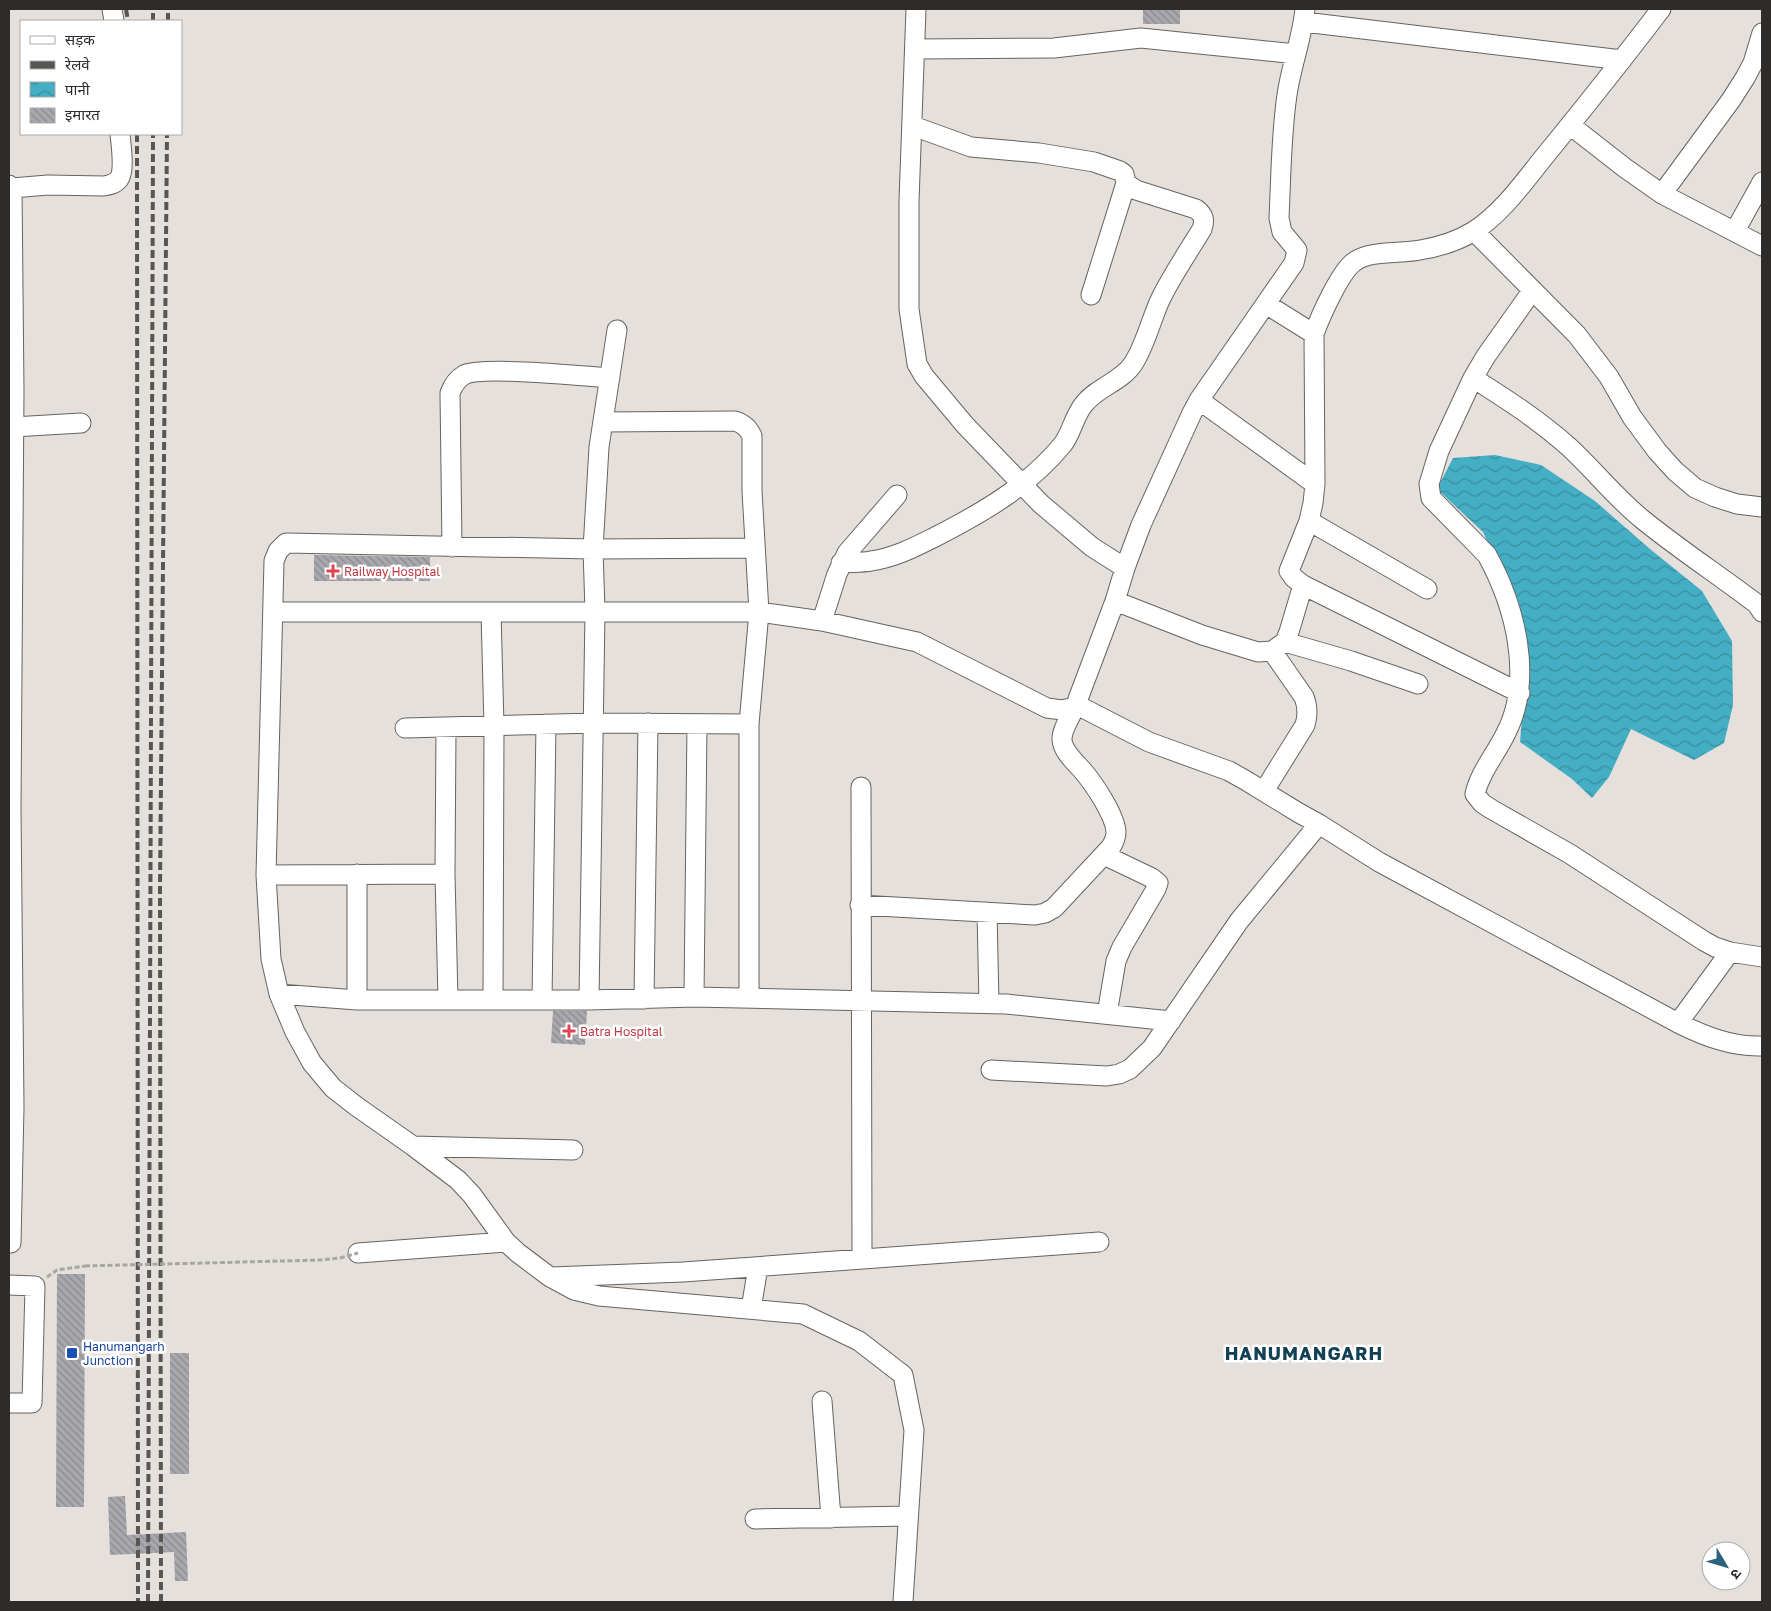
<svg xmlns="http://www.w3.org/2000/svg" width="1771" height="1611" viewBox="0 0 1771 1611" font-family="'Golos Text','Noto Sans Devanagari',sans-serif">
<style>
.water{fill:url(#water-waves)}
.building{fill:url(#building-back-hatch)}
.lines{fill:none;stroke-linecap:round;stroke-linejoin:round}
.minor-casing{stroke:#67635f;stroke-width:21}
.path{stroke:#a9a5a1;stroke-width:3;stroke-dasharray:5 2.5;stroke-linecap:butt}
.minor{stroke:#fff;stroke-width:19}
.rail{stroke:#585653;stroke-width:4;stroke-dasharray:8 4;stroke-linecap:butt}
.path-bridge{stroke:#a9a5a1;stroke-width:3;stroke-dasharray:5 2.5;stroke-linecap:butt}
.health-dot{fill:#e0444e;stroke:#fff;stroke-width:2}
.transit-dot{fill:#1a4fb4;stroke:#fff;stroke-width:2}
.labels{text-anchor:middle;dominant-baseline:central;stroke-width:5;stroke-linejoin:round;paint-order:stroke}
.health-label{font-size:12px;fill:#be3a42;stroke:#fff;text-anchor:start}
.transit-label{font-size:12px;fill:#164399;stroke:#fff;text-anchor:start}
.district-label{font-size:18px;font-weight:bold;letter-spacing:1px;fill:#124054;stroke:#fff}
</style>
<defs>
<pattern id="water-waves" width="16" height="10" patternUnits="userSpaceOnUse" patternTransform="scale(1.25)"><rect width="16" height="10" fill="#44aec4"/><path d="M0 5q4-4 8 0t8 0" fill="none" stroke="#398e9f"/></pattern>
<pattern id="building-back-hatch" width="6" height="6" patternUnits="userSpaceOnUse" patternTransform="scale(1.25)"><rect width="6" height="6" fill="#a8a8ae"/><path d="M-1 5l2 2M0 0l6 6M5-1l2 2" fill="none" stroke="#89898e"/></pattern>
</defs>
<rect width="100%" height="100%" fill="#e5e0db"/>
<!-- water -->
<path class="water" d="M1495,455l46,10 54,36 55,48 52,42 30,50 1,64 -9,38 -30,17 -63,-31 -22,48 -17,21 -20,-19 -52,-37 8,-97 -23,-65 -22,-48 -46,-43 16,-31z"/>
<!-- building -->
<path class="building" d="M1143,9h37v15h-37z
M314,555l116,2v24h-116z
M553,1011h34l-2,34 -34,-2z
M57,1274h28l-1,233h-28z
M170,1353h19v121h-19z
M125,1496l2,39 59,-3 2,49h-13l-1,-29 -64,3 -2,-58z"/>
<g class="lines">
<defs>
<path id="minor" d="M112,9l2,12
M916,9l-7,192v108l8,55 7,12 41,49 76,79 51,43 33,21
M1305,9c-3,30 -14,57 -18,86 -6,40 -6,83 -8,123l3,14 15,18 -3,13 -95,137 -7,13 -51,112 -16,43 -10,33 -37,98 1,7 70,36 80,29 16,9 54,33 20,11 60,38 299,161c26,13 54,24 84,23
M1304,22l318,38
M916,49l138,-1 87,-10 155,16
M1570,125l55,43 37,26 100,52
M9,185l3,3 2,203 -3,418 3,298 -3,136
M12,188l36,-3 56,1c6,-1 11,-2 15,-7 6,-9 2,-34 1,-45
M1662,194l69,-94 14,-22 8,-15 9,-30
M1474,231l103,104 32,42 23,40 25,34 18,20 20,17 20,9 22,7 25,3
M1735,231l27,-49
M1532,291l-46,65 -13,22 -34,73 -10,33 2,14 56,57c28,51 47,123 19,178 -10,21 -26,39 -31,61l7,9 9,6 79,45 134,87 11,6 15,5
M1091,295l35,-112
M1266,304l48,30 1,150 -2,19 -4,18 -20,50 5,7 9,7 217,108
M1314,334c6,-17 26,-62 40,-72 15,-12 47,-8 66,-12 18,-3 38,-9 54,-19 28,-18 49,-48 70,-74 40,-49 79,-98 117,-148
M1473,378c33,21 66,42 96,69 25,23 46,50 73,72 33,27 69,51 104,77l11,8 5,8
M1199,400l116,84
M603,422l132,-1c9,3 13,7 17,15v55l7,121 -10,112v274
M13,427l68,-4
M1309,521l118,68
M452,547l-2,-154c3,-8 7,-14 14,-18 16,-9 121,1 146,3
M755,548l-162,1 -307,-6 -8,8 -4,10 -8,314 5,84 8,35 16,38 17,31 21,25 23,18 57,40 45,34 14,15 34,47 12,11 32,24 24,13 25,6 204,18 56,27 44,34 11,55 -11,172
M841,563c10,-1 21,0 30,-2 23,-3 44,-14 64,-24 47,-24 94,-51 128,-93 9,-12 11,-28 21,-40 13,-17 37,-22 49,-40 13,-20 18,-45 28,-66 12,-24 27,-46 41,-69 3,-9 2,-14 -6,-20l-60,-19 -10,-7 -2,-9 -4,-3 -26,-9 -55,-9 -68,-6 -58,-21
M1115,601l87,34 56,17 14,-1 13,-9 4,-10 14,-47
M273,612h486l63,9 95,21 130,66 15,2 17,-4
M491,612l3,114 -1,274
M822,621l15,-47 10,-21 50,-58
M1285,642l66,19 67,23
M405,728l189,-5 155,1
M861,787l1,472
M1264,791l41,-66c3,-10 3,-18 -1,-28l-32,-46
M1104,855l48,23 6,5 -2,6 -34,58 -6,14 -9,53
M445,874l3,126
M266,875l179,-1 1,-146
M860,905l175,10 10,-2 9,-5 57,-61c3,-5 5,-9 5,-15 -1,-17 -22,-48 -33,-61 -7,-8 -21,-20 -21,-32 0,-10 9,-23 13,-32
M987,912l2,92
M279,994l78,6h232l105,-3 312,7 165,17
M694,997l3,-273
M644,999l4,-276
M357,1000v-126
M542,1000l4,-276
M589,1000l6,-389 -2,-62 6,-102 18,-117
M1678,1023l52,-71 32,5
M991,1070l116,6 12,-2 11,-5 22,-21 87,-127 80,-97
M413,1146l160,4
M358,1253l148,-11
M551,1277l132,-5 416,-30
M9,1285l26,1 -3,117h-23
M751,1309l7,-42
M822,1401l9,117
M755,1519l153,-3"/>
</defs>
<!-- minor casing -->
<use href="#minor" class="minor-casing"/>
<!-- path -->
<path class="path" d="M47,1277l10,-7 28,-4"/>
<!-- minor -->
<use href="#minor" class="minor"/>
<!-- rail -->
<path class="rail" d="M126,9l2,12
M153,21v-12
M168,21v-12
M137,134l1,1468
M148,1602l5,-1468
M161,1602l-1,-714 7,-754"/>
<!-- path-bridge -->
<path class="path-bridge" d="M85,1266l236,-6 19,-2 18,-5"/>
</g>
<!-- markers -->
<g class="health-dot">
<path d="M330.5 563.5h5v5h5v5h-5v5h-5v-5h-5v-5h5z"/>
<path d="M566.5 1023.5h5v5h5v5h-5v5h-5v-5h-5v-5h5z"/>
</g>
<rect class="transit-dot" x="66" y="1347" width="12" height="12" rx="2.5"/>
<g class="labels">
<!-- health labels -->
<g class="health-label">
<text x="344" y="571">Railway Hospital</text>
<text x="580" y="1031">Batra Hospital</text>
</g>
<!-- transit labels -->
<g class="transit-label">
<text x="83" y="1346">Hanumangarh<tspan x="83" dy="14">Junction</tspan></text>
</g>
<!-- district labels -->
<g class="district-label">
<text x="1304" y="1353">HANUMANGARH</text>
</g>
</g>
<!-- border -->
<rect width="1771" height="1611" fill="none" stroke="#2e2c2a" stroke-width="20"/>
<!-- legend -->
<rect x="20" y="20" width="162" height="115" fill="#ffffff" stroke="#ababaa"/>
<rect x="30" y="36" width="25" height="8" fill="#ffffff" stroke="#ababaa"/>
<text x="65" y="45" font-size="15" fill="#2e2c2a">सड़क</text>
<rect x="30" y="61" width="25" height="8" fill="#585653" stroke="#ababaa"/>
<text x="65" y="70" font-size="15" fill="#2e2c2a">रेलवे</text>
<rect x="30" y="82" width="25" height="15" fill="url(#water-waves)" stroke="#ababaa"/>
<text x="65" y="95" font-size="15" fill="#2e2c2a">पानी</text>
<rect x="30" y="108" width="25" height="15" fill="url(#building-back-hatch)" stroke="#ababaa"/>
<text x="65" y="120" font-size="15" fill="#2e2c2a">इमारत</text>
<!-- north arrow -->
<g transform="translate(1726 1566) rotate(128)"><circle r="24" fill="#ffffff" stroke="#ababaa"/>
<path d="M0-4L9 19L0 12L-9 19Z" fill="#2b637d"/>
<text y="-8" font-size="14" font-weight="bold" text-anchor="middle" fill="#2e2c2a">उ</text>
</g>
</svg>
